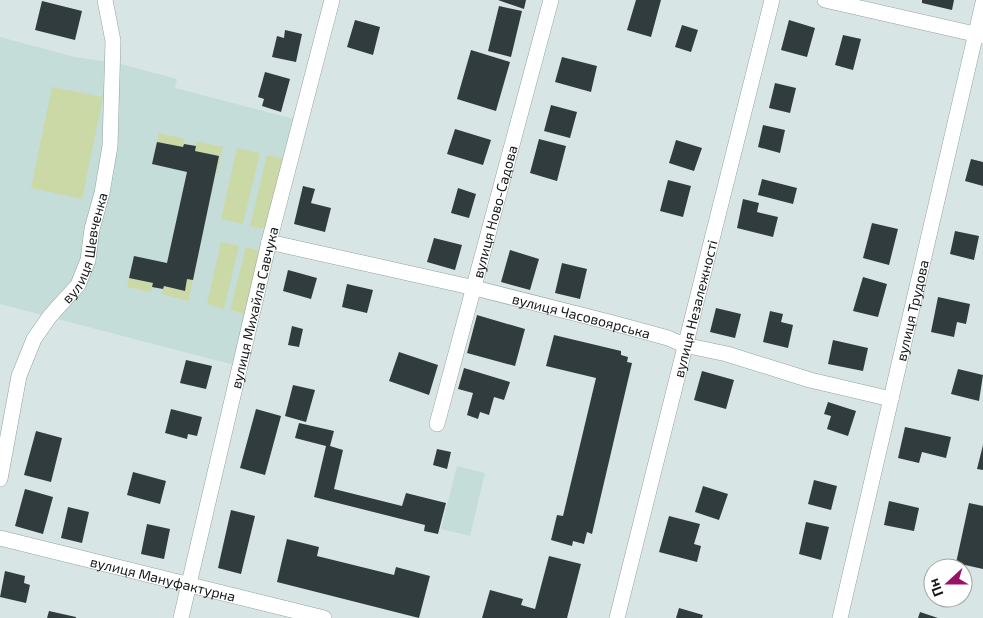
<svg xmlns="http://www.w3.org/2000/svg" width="983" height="618" viewBox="0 0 983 618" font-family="'Exo 2',sans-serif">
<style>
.built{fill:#c5ddd9}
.green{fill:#cad9a5}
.building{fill:#313c3f}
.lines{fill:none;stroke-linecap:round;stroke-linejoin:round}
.minor-casing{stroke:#94a2a0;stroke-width:16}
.minor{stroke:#fff;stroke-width:15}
.labels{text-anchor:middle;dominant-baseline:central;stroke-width:5;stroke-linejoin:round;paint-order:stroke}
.street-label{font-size:14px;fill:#141918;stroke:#fff}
</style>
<rect width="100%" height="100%" fill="#d7e6e4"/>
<!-- built -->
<path class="built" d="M0,37l75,20 42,6 60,16 -2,9 119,31 -60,246 -234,-61z
M457,466l28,7 -15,63 -29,-7z"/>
<!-- green -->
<path class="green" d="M52,87l51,10 -21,102 -51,-11z
M159,133l26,6 -2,8 -26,-5z
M197,141l26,6 -6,26 -2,-1 4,-16 -24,-5z
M237,148l23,5 -17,71 -22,-5z
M267,155l17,4 -18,70 -16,-3z
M221,242l18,4 -15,63 -17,-5z
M246,247l15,4 -15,63 -16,-4z
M129,278l24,5 -2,9 -24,-5z
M187,279l6,1 -5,21 -26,-7 2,-8 20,5z"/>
<!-- building -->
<path class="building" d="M498,0h28l-2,9z
M636,0h25l-10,37 -24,-7z
M922,0h32l-2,10 -30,-7z
M42,1l40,10 -7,29 -40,-10z
M499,6l23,5 -11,46 -23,-6z
M355,20l25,7 -7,28 -26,-8z
M789,20l26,8 -8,29 -26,-7z
M682,25l16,5 -7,22 -16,-5z
M285,30l17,4 -6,28 -24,-5 5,-21 7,2z
M843,35l18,4 -8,31 -18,-5z
M471,50l39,12 -14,49 -39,-12z
M562,57l35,9 -6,26 -36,-10z
M265,72l25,7 -9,33 -19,-6 2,-7 -6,-2z
M775,83l21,5 -6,25 -21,-5z
M551,105l26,7 -7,26 -26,-7z
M763,125l22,5 -5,23 -22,-6z
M455,129l36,11 -8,25 -36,-11z
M539,139l27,7 -9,35 -27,-8z
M676,140l26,8 -8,23 -25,-8z
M157,142l26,5 1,-3 12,2 -1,5 24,5 -26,124 -6,-1 -2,12 -21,-5 -1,3 -11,-2 1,-4 -24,-5 5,-22 33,7 20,-91 -35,-8z
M971,159l12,3v24l-18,-5z
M762,179l35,9 -4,16 -35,-9z
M668,180l23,6 -8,31 -23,-6z
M303,186l12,3 -4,14 20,5 -6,24 -31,-8z
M458,188l18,6 -7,24 -18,-5z
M743,199l16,4 -2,9 21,5 -5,20 -36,-9z
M872,223l26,6 -9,36 -26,-7z
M955,231l24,5 -5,24 -24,-6z
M434,238l28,7 -7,25 -28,-8z
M510,250l29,9 -9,31 -29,-8z
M562,263l25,6 -7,30 -25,-6z
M288,270l29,8 -6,21 -28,-8z
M863,277l24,7 -9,33 -25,-6z
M347,284l26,6 -6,23 -25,-6z
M938,297l32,7 -4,20 -9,-2 -3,15 -23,-5z
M716,308l25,6 -6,24 -25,-6z
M770,311l13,3 -2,8 12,3 -5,23 -25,-6z
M477,315l48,14 -10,37 -48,-13z
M292,326l11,3 -4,18 -11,-2z
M554,335l67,16v4l7,2 -1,5 5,1 -40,171 -5,-2 -3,12 -11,-3 -1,5 -21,-6 6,-25 6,1 33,-138 -50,-12z
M833,340l35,8 -5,23 -35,-7z
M399,352l39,13 -9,30 -40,-14z
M186,360l26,6 -6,23 -26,-6z
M464,368l46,14 -6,18 -10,-3 -5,18 -9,-3 -2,7 -11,-4 6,-22 -15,-4z
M958,369l25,6 -4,26 -28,-7z
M702,371l32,9 -8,29 -32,-9z
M293,385l22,5 -9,32 -21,-6z
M828,402l28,9 -8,25 -21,-7 4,-13 -7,-2z
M171,409l31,8 -5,19 -9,-2 -1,5 -22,-6z
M256,409l25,7 -16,59 -25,-7z
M299,423l35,8 -4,15 13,4 -9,39 68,17 4,-13 40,10 -8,31 -14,-3 1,-6 -111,-28 12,-51 -31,-8z
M905,427l46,10 -5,21 -24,-6 -3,11 -21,-5z
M36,431l26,7 -11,44 -27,-7z
M983,445v25l-6,-1z
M437,449l14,3 -4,17 -14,-4z
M133,472l33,9 -6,23 -33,-9z
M814,480l23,6 -6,24 -23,-6z
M703,486l25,8 -9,26 -24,-8z
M25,489l28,8 -10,37 -28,-8z
M889,501l30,7 -5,23 -30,-6z
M969,503l14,3v63l-27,-6z
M68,507l21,5 -7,31 -21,-5z
M231,510l24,6 -14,58 -23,-6z
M669,516l31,8 -6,20 7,2 -4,16 -38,-10z
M806,522l23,5 -8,33 -22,-6z
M147,524l23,5 -6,30 -23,-5z
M287,539l32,8 -2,9 77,19 2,-8 34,9 -11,42 -142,-36z
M549,556l32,8 -14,54h-85l8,-28 33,9 -2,6 14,4z
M5,571l20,5 -1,7 6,2 -4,18 -26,-6z
M679,608l24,7 -1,3h-26z
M49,611l27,6v1h-29z
M920,612l18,6h-20z"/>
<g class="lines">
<defs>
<g id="minor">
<path d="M825,0l158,36"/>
<path id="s1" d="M269,242l206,46 138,35 55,15 16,7 43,9 83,26 81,19"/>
<path id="s2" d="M437,424l114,-424"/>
<path id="s3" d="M0,479l19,-103 15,-37 16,-23 28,-31 10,-25 4,-31 10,-36 8,-47 3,-105 -8,-41"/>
<path id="s4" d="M0,538l324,80"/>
<path id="s5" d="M181,618l88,-376 63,-242"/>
<path id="s6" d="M617,618l155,-618"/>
<path id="s7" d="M840,618l143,-615"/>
</g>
</defs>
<!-- minor casing -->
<use href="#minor" class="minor-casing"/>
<!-- minor -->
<use href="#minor" class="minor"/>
</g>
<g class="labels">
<!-- street labels -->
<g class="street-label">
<text stroke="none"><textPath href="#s2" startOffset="220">вулиця Ново-Садова</textPath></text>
<text stroke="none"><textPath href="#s3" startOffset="252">вулиця Шевченка</textPath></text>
<text stroke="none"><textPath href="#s5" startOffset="319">вулиця Михайла Савчука</textPath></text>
<text stroke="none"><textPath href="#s6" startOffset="319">вулиця Незалежності</textPath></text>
<text stroke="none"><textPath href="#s7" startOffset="316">вулиця Трудова</textPath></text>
<text stroke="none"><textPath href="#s1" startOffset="321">вулиця Часовоярська</textPath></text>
<text stroke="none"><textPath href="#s4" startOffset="168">вулиця Мануфактурна</textPath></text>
</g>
</g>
<!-- north arrow -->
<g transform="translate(948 583) rotate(249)"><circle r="24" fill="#ffffff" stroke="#a1a3a3"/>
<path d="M0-4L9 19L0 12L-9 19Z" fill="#981368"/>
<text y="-8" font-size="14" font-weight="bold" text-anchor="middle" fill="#141918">Пн</text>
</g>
</svg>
